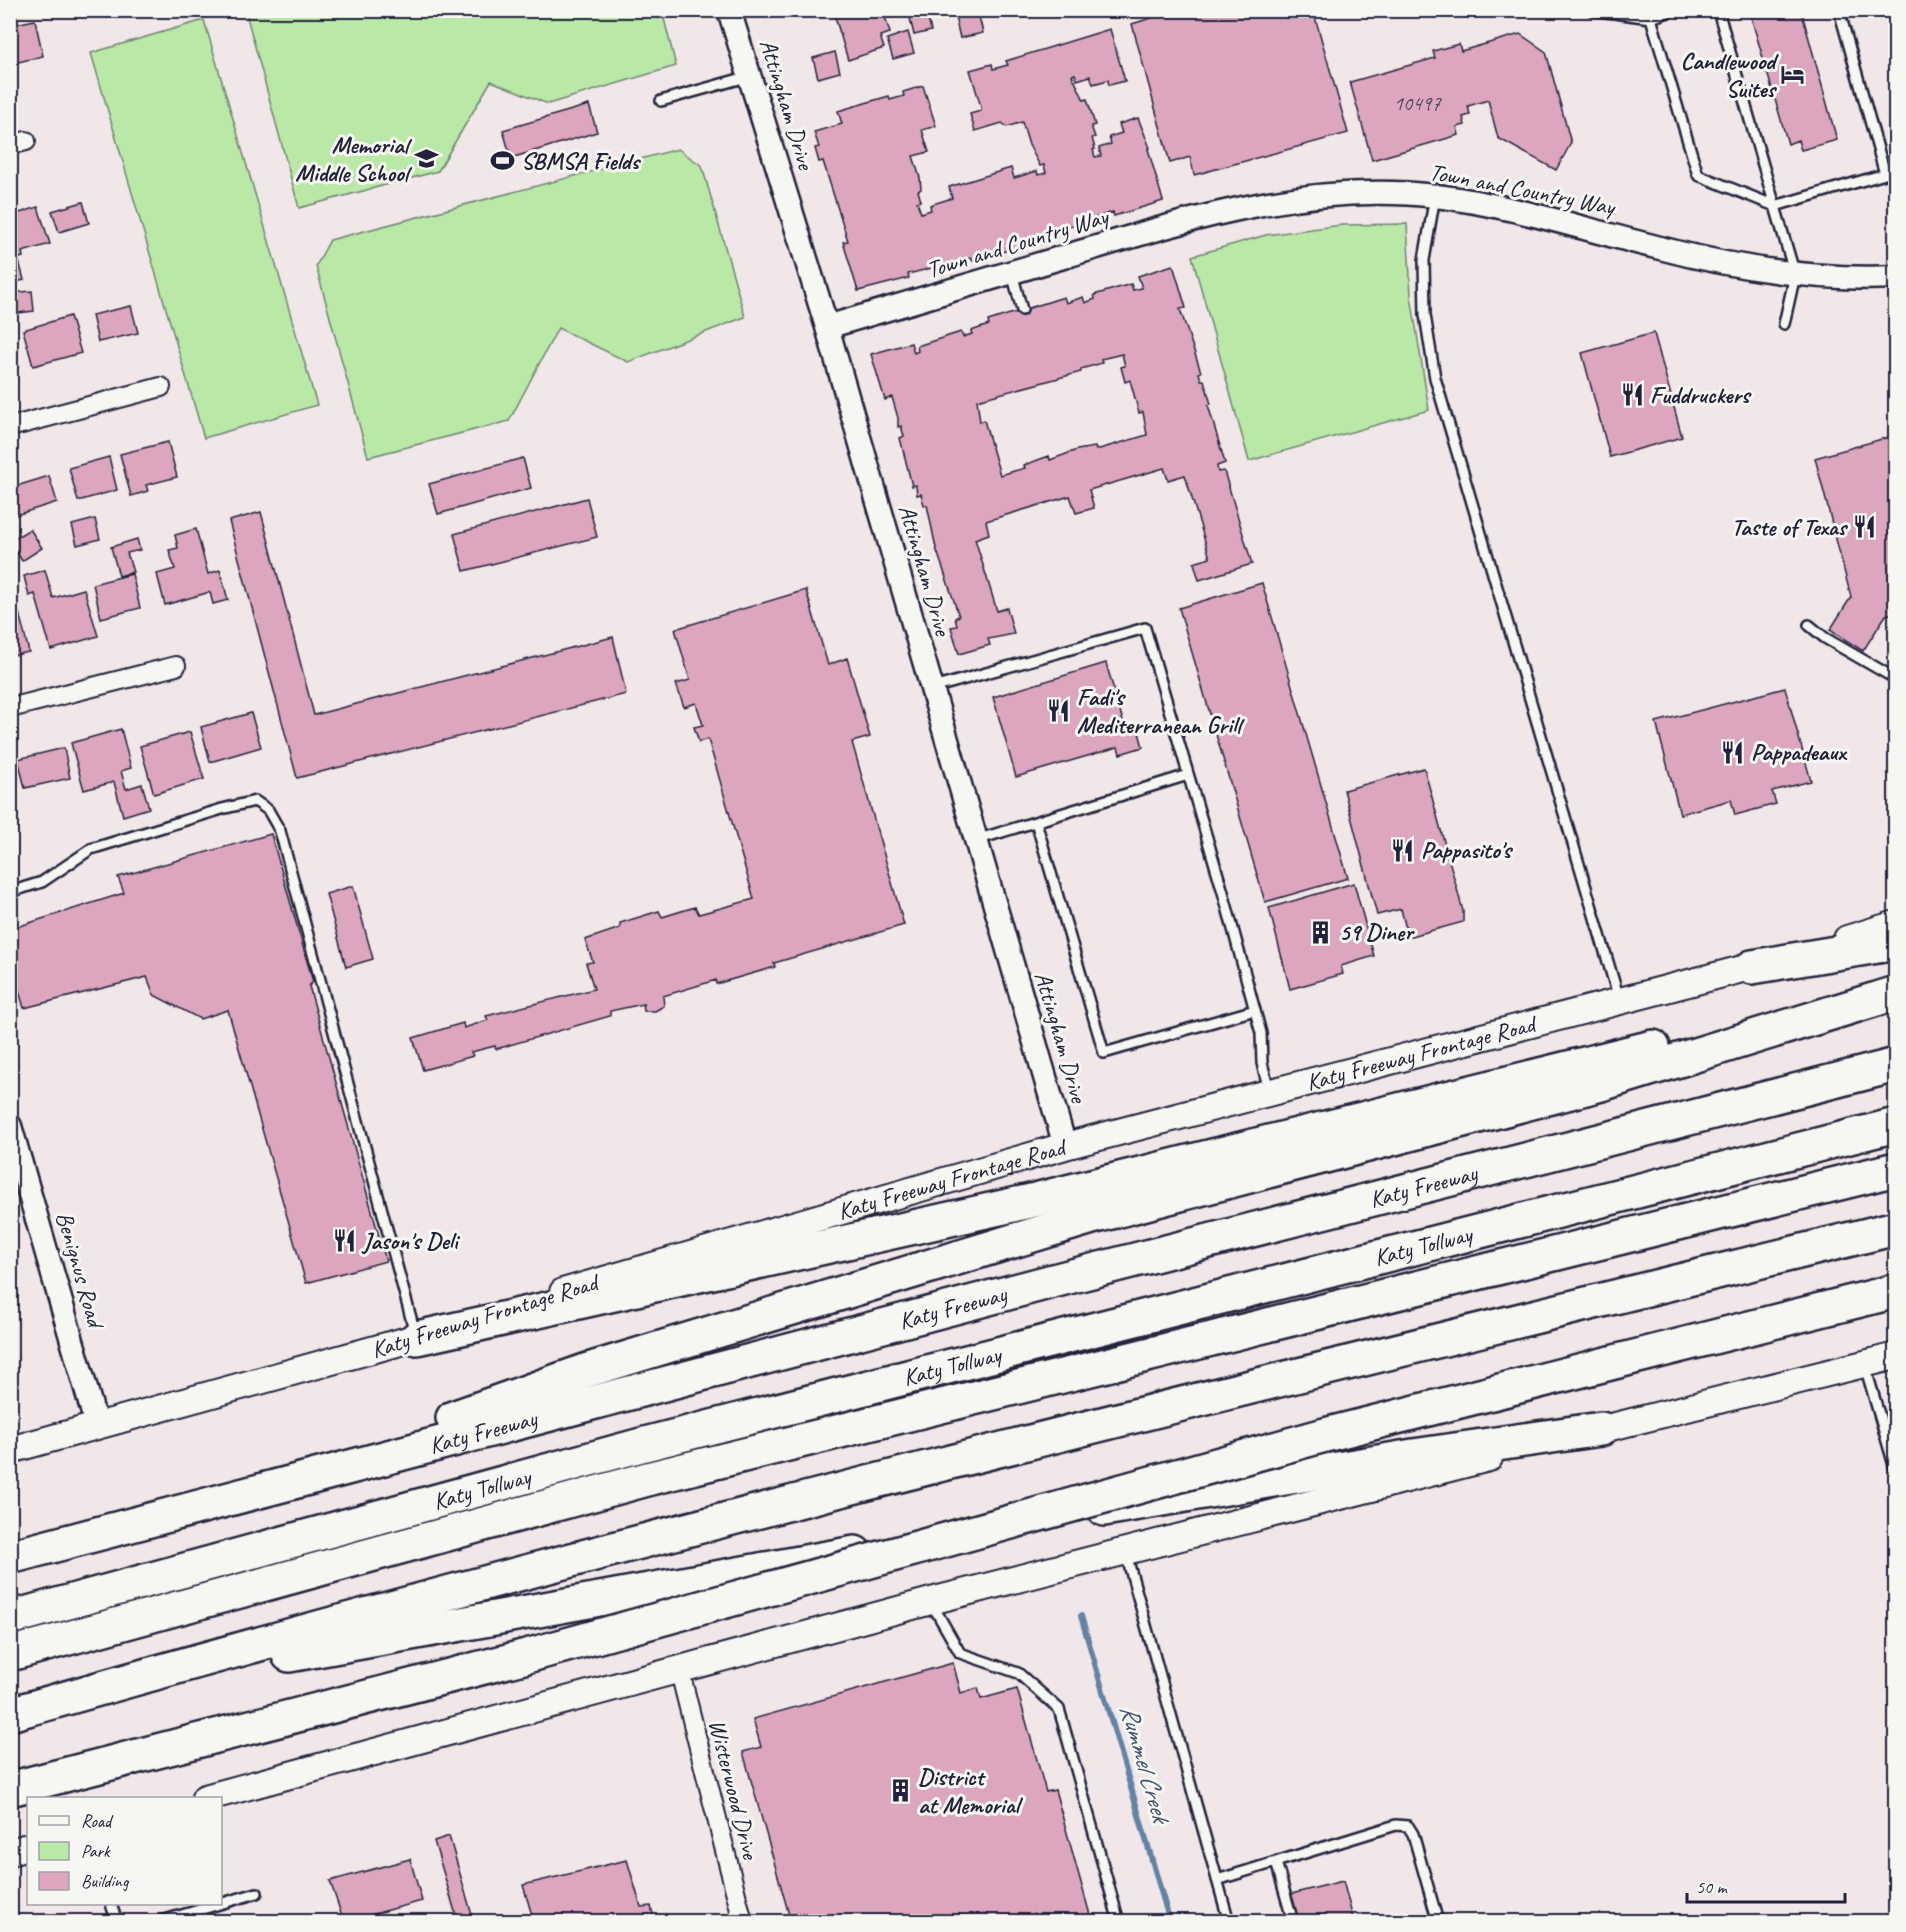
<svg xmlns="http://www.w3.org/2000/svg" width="1906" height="1932" viewBox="0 0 1906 1932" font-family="Caveat,sans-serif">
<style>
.green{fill:#b9e8a7;stroke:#6e8571;stroke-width:1.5}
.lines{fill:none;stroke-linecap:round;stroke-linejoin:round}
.stream{stroke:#6383a5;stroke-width:6}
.building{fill:#dba6be;stroke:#22223b;stroke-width:1.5;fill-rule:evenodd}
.service-casing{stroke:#22223b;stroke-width:14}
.minor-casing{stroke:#22223b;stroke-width:22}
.tertiary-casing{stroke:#22223b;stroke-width:27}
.secondary-casing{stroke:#22223b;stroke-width:30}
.motorway-casing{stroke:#22223b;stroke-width:38}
.service{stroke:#f6f6f2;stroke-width:9}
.minor{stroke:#f6f6f2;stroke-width:18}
.tertiary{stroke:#f6f6f2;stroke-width:22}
.secondary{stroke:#f6f6f2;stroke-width:26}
.motorway{stroke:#f6f6f2;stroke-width:33}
.motorway-bridge-casing{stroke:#22223b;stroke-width:38;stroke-linecap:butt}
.motorway-bridge{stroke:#f6f6f2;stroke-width:33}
.labels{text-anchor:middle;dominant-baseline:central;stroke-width:6;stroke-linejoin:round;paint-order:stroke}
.number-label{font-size:21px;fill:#50435c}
.poi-label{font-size:24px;font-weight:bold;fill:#22223b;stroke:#f6f6f2;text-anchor:start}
.street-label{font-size:24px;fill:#22223b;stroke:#f6f6f2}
.water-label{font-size:26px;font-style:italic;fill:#425270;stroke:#f6f6f2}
</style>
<rect width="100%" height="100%" fill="#f1e6e8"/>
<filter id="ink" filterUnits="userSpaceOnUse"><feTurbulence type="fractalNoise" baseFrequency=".0167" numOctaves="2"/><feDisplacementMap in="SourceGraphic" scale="12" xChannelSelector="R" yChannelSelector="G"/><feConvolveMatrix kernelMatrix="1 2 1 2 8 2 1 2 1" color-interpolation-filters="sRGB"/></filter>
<g filter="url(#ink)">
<!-- green -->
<path class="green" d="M250,11h412l14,55 -128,38 -57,-23 -53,90 -139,37 -52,-191z
M204,20l113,385 -113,33 -113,-385z
M678,149l24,17 43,151 -117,45 -70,-34 -49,93 -141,36 -52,-191 14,-26z
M1407,224l4,72 18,114 -180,51 -57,-205 74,-21 76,-10z"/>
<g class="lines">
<!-- stream -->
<path class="stream" d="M1081,1616l89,306"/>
</g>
<!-- building -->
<path class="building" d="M833,10h50l7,23 -10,3 4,12 -36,12z
M908,10h18l5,21 -17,4z
M1147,10h166l35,123 -154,42 -4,-18 -20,6 -38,-139 19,-6z
M1749,10h52l36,130 -36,10 -3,-10 -10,4z
M978,12l5,21 -23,5 -5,-22z
M35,20l8,36 -33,8v-39z
M1110,29l15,52 -16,4 -1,-5 -15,4 -3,-8 -13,4 -2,-6 -3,1 12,25 3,-1 8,26 -4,1 4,11 -3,1 3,11 -2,1 2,7 6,-1 -2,-8 12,-4 -2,-7 13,-4 -3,-9 19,-6 12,30 -2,1 15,52 -49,15 -1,-4 -67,22 1,4 -74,23 -2,-3 -63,16 1,4 -51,13 -15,-49 5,-1 -25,-80 -4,1 -4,-14 4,-1 -5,-15 28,-8 -4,-13 51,-15 1,4 14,-4 -1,-4 20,-6 13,40 -14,4 7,22 -16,4 7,22 1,11 -3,2 3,10 -4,1 4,11 10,-3 -1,-5 22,-7 -3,-11 62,-19 3,10 23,-7 1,4 8,-2 -2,-8 -4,1 -11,-21 -7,-23 -15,5 -5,-4 -27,8 -5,-17 11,-3v-4l-11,-37 22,-6 1,5 15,-4 -2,-4z
M908,32l6,21 -21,6 -6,-20z
M1520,34l26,18 25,91 -15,27 -58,-32 -10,-38 -20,6 2,9 -7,2 2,8 -8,2 2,8 -87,25 -22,-78 85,-24 -2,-7 26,-7 2,7z
M835,52l5,20 -22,6 -5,-20z
M589,105l8,27 -86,26 -8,-28z
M83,202l6,21 -30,9 -7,-21z
M38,207l12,37 -28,8 1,5 -13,4v-45z
M19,261l5,19 -14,4v-21z
M1173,265l13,43 -6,1 21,63 -2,1 2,7h3l7,24 -3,1 17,58 -8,3 1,6 6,-1 28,93 -53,16 -5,-17 16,-5 -25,-83 -17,5 -4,-12 -75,22 5,18 -18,5 -6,-17 -84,25 3,13 -14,5 22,72 10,-3 7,26 -26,5 2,6 -31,9 -8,-27 6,-1 -2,-8 4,-2 -23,-68 -9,-43h-3l-3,-11 -4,1 -1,-10 -4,1 -12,-48 4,-2 -3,-10 -3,1v-9l-6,-21 -7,3 -14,-46 40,-11 3,10 4,-2 -1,-5 44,-14 2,5 9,-3 -1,-3 18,-6 -1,-4 76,-24 2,6 17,-6 2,6 10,-4 -1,-4 37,-11 2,6 9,-2 -4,-12zM1122,354l3,12 -4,1 4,15 5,-2 9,33 4,-1 4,23 -51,15 -1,-3 -18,3 -27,10 -1,-4 -25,9 1,3 -25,7 -16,-55 -4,2 -3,-22 104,-28v-3l21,-6 -1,-4z
M32,291l2,20 -24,3v-21z
M131,306l7,27 -40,9 -6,-27z
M70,316l11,37 -48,13 -10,-36z
M1654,333l28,104 -72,20 -28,-104z
M10,342l8,25 -8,2z
M1896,435v178l-10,2 -23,36 -33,-21 21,-33 -36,-139z
M168,442l9,35 -31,8 2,6 -17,5 -11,-42z
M109,457l8,33 -39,11 -9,-33z
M523,458l8,30 -93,26 -9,-30z
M49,476l8,26 -44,14 -3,-28z
M587,498l10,39 -133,34 -10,-37z
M261,512l53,203 299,-78 13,57 -329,84 -68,-257z
M95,519l5,20 -23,6 -5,-20z
M30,529l12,19 -20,13 -12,-20z
M196,529l12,45 12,-4 8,30 -15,4 -3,-12 -45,13 -8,-31 18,-5 -6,-19 9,-2 -3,-13z
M137,539l3,11 -13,3 6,19 -14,4 -8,-29z
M45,570l8,28 31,-9 14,47 -47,14 -16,-56 -6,2 -5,-20z
M132,574l8,34 -39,10 -8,-34z
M1262,583l86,295 -83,24 -86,-294z
M806,590l22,75 19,-7 23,79 -18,5 52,183 -130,38 1,4 -59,17v-4l-53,16 1,10 -9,5h-11l-1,-7 -33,7v5l-114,33 -1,-3 -24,6 2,4 -50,14 -10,-32 50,-15 1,5 24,-8 -2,-4 108,-27 -8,-26 7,-1 -8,-22 35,-12v-5l39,-12 3,6 33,-10 4,7 55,-15 -46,-160 -9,3 -5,-15 9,-2 -7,-22 -12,4 -8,-23 14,-4 -15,-51z
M17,605l12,47 -19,4v-49z
M1106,663l19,65 12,-3 6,22 -23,7 -2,-7 -102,30 -23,-80z
M1785,688l26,93 -39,10 4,13 -41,11 -4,-15 -51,14 -24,-92z
M251,713l10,34 -51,15 -9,-35z
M121,729l10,39 -10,3 5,18 16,-5 7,24 -26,8 -9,-34 -30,8 -13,-47z
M190,732l14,47 -50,15 -14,-48z
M64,748l6,30 -45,10 -7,-29z
M1424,768l39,143v11l-55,15 -7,-28 -24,6 -33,-125z
M271,834l42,148 -4,4 77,275 -80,22 -78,-273 -28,9 -46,-24 -7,-18 -123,31 -14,-49v-30l114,-36 -6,-16z
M1354,883l20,73 -33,10 2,8 -53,15 -21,-81z
M353,886l20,73 -27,8 -20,-73z
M953,1663l8,30 17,-5 3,11 36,-10 29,103 9,-2 37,132h-301l-48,-170 18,-5 -8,-28z
M449,1836l25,86h-16l-24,-81z
M410,1859l12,42 -78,21 -14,-41z
M627,1860l14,47 10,-1 4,16h-121l-11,-37z
M1343,1881l11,41h-55l-8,-28z"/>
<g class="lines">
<defs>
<path id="service" d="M1592,10l59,8 47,157 77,31
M1713,10l6,4 56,192
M1651,18l23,-8
M661,101l89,-25
M1435,196l-11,64 1,55 10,63 184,621
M1012,273l10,37
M1784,324l11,-49 -20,-69 110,-32 -46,-164
M1809,625l16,13 71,41
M933,688l212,-60 78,264 38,141 1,30 7,27
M1036,822l68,231 151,-43
M976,840l212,-65
M10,892l32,-10 49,-33 131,-40 33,-8 13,9 12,21 135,502
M1865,1366l31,106
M1126,1554l103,368
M932,1604l28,49 58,20 41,36 60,213
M1276,1862l17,60
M1217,1880l179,-55 12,1 5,8 25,88
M111,1904l6,18
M158,1922l99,-29"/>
<path id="minor" d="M10,145l16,-4
M10,427l151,-40
M10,708l166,-42
M679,1668l64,254"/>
<path id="tertiary" d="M729,10l98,317 238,819
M827,327c81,-24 162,-48 243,-72 120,-36 239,-74 366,-59 75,9 147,33 220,51 79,21 158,34 240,30
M10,1126l87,301"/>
<g id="secondary">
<path d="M1847,939l49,-15"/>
<path id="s1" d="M563,1292l502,-146 704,-184"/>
<path d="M1583,1434l313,-78"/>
<path d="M10,1450l423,-117"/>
<path d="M205,1798l726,-197 558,-143"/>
<path d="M10,1852l18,-5"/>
</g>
<g id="motorway">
<path d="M1752,967l144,-24"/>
<path d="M417,1338l618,-138 618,-153"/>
<path d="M453,1418l132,-47 507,-154 509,-133 295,-91"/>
<path d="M1104,1509l309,-53 188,-27"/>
<path id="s2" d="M10,1557l1039,-275 847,-217"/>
<path id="s3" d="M10,1618l635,-174 1251,-319"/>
<path d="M10,1654l641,-176 1245,-309"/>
<path d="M289,1655l566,-102"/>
<path d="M10,1714c625,-179 1255,-331 1886,-486"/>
<path d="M10,1789l513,-132"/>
</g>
</defs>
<!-- service casing -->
<use href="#service" class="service-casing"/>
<!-- minor casing -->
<use href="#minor" class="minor-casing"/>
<!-- tertiary casing -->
<use href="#tertiary" class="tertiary-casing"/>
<!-- secondary casing -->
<use href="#secondary" class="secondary-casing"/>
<!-- motorway casing -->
<use href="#motorway" class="motorway-casing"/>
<!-- service -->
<use href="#service" class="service"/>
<!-- minor -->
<use href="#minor" class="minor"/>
<!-- tertiary -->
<use href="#tertiary" class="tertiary"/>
<!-- secondary -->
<use href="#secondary" class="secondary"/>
<!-- motorway -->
<use href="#motorway" class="motorway"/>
<defs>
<path id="motorway-bridge" d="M523,1657l802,-222 571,-144"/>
</defs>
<!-- motorway-bridge casing -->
<use href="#motorway-bridge" class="motorway-bridge-casing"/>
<!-- motorway-bridge -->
<use href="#motorway-bridge" class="motorway-bridge"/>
</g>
</g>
<!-- icons -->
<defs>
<symbol id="hotel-bare" viewBox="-9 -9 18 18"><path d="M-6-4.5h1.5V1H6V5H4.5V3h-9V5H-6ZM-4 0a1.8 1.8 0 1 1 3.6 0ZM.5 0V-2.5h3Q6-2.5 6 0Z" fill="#22223b" stroke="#f6f6f2" stroke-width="2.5" paint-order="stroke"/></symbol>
<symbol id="school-bare" viewBox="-9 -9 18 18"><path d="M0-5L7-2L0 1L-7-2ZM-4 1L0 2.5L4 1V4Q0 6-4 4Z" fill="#22223b" stroke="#f6f6f2" stroke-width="2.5" paint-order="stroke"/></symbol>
<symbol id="stadium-bare" viewBox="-9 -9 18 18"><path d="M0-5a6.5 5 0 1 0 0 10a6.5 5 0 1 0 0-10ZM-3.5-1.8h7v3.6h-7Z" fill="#22223b" stroke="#f6f6f2" stroke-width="2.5" paint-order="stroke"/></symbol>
<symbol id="restaurant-bare" viewBox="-9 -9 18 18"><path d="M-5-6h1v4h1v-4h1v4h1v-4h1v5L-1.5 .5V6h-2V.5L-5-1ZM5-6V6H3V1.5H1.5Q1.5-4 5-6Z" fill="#22223b" stroke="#f6f6f2" stroke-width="2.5" paint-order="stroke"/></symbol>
<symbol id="building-bare" viewBox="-9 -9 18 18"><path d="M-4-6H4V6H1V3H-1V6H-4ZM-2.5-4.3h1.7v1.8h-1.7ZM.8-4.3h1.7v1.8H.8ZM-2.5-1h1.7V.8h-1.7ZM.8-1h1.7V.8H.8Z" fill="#22223b" stroke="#f6f6f2" stroke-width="2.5" paint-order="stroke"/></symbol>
</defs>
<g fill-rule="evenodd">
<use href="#hotel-bare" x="1776" y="58" width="33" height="33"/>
<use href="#school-bare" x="410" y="142" width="33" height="33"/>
<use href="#stadium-bare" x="486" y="144" width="33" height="33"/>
<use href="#restaurant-bare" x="1616" y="378" width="33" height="33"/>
<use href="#restaurant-bare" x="1848" y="510" width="33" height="33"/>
<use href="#restaurant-bare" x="1042" y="694" width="33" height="33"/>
<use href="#restaurant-bare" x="1716" y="736" width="33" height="33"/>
<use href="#restaurant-bare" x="1386" y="834" width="33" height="33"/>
<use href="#building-bare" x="1304" y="916" width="33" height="33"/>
<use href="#restaurant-bare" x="328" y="1224" width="33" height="33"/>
<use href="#building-bare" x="884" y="1774" width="33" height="33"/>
</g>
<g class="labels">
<!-- number labels -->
<g class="number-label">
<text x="1417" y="103">10497</text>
</g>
<!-- poi labels -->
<g class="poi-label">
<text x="1775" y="61" text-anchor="end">Candlewood<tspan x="1775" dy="28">Suites</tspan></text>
<text x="408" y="145" text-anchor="end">Memorial<tspan x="408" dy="28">Middle School</tspan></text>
<text x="521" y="161">SBMSA Fields</text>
<text x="1650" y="395">Fuddruckers</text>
<text x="1846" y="527" text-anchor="end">Taste of Texas</text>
<text x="1077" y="697">Fadi's<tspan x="1077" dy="28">Mediterranean Grill</tspan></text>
<text x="1751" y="752">Pappadeaux</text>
<text x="1421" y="850">Pappasito's</text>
<text x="1339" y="932">59 Diner</text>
<text x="363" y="1241">Jason's Deli</text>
<text x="918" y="1777">District<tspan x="918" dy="28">at Memorial</tspan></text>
</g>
<!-- street labels -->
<g class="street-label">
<text transform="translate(787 104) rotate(73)">Attingham Drive</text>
<text transform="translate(1522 189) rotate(11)">Town and Country Way</text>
<text transform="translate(1017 243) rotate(-17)">Town and Country Way</text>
<text transform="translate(925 570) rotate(74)">Attingham Drive</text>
<text transform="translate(1061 1037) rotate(74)">Attingham Drive</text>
<text stroke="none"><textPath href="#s1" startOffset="890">Katy Freeway Frontage Road</textPath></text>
<text stroke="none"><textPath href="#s1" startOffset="404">Katy Freeway Frontage Road</textPath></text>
<text stroke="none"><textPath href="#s2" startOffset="1461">Katy Freeway</textPath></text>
<text stroke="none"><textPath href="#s3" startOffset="1461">Katy Tollway</textPath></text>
<text transform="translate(80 1269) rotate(74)">Benignus Road</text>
<text stroke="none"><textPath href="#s2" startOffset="975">Katy Freeway</textPath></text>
<text transform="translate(484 1316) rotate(-17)">Katy Freeway Frontage Road</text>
<text stroke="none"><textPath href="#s3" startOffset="975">Katy Tollway</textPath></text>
<text stroke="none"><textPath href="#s2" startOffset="489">Katy Freeway</textPath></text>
<text stroke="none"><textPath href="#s3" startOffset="489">Katy Tollway</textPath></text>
<text transform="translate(734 1789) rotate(76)">Wisterwood Drive</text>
</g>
<!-- water labels -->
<g class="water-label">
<text transform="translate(1145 1763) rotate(74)">Rummel Creek</text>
</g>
</g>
<!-- margin -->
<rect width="1906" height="1932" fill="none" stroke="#f6f6f2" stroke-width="36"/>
<rect x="18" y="18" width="1870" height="1896" fill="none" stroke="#22223b" stroke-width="2" filter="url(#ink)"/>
<!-- legend -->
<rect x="27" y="1797" width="195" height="108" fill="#f6f6f2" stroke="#a1a1a9" stroke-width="1.5"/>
<rect x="39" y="1816" width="30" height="9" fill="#f6f6f2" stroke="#a1a1a9" stroke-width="1.5"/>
<text x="81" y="1827" font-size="18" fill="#22223b">Road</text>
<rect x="39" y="1842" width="30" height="18" fill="#b9e8a7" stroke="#a1a1a9" stroke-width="1.5"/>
<text x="81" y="1857" font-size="18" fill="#22223b">Park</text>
<rect x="39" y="1872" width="30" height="18" fill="#dba6be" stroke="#a1a1a9" stroke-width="1.5"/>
<text x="81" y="1887" font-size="18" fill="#22223b">Building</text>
<!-- scale -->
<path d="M1687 1893v9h158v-9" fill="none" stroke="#22223b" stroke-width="3"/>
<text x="1696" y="1893" font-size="18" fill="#22223b" stroke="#f6f6f2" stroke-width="4.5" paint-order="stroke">50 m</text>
</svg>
